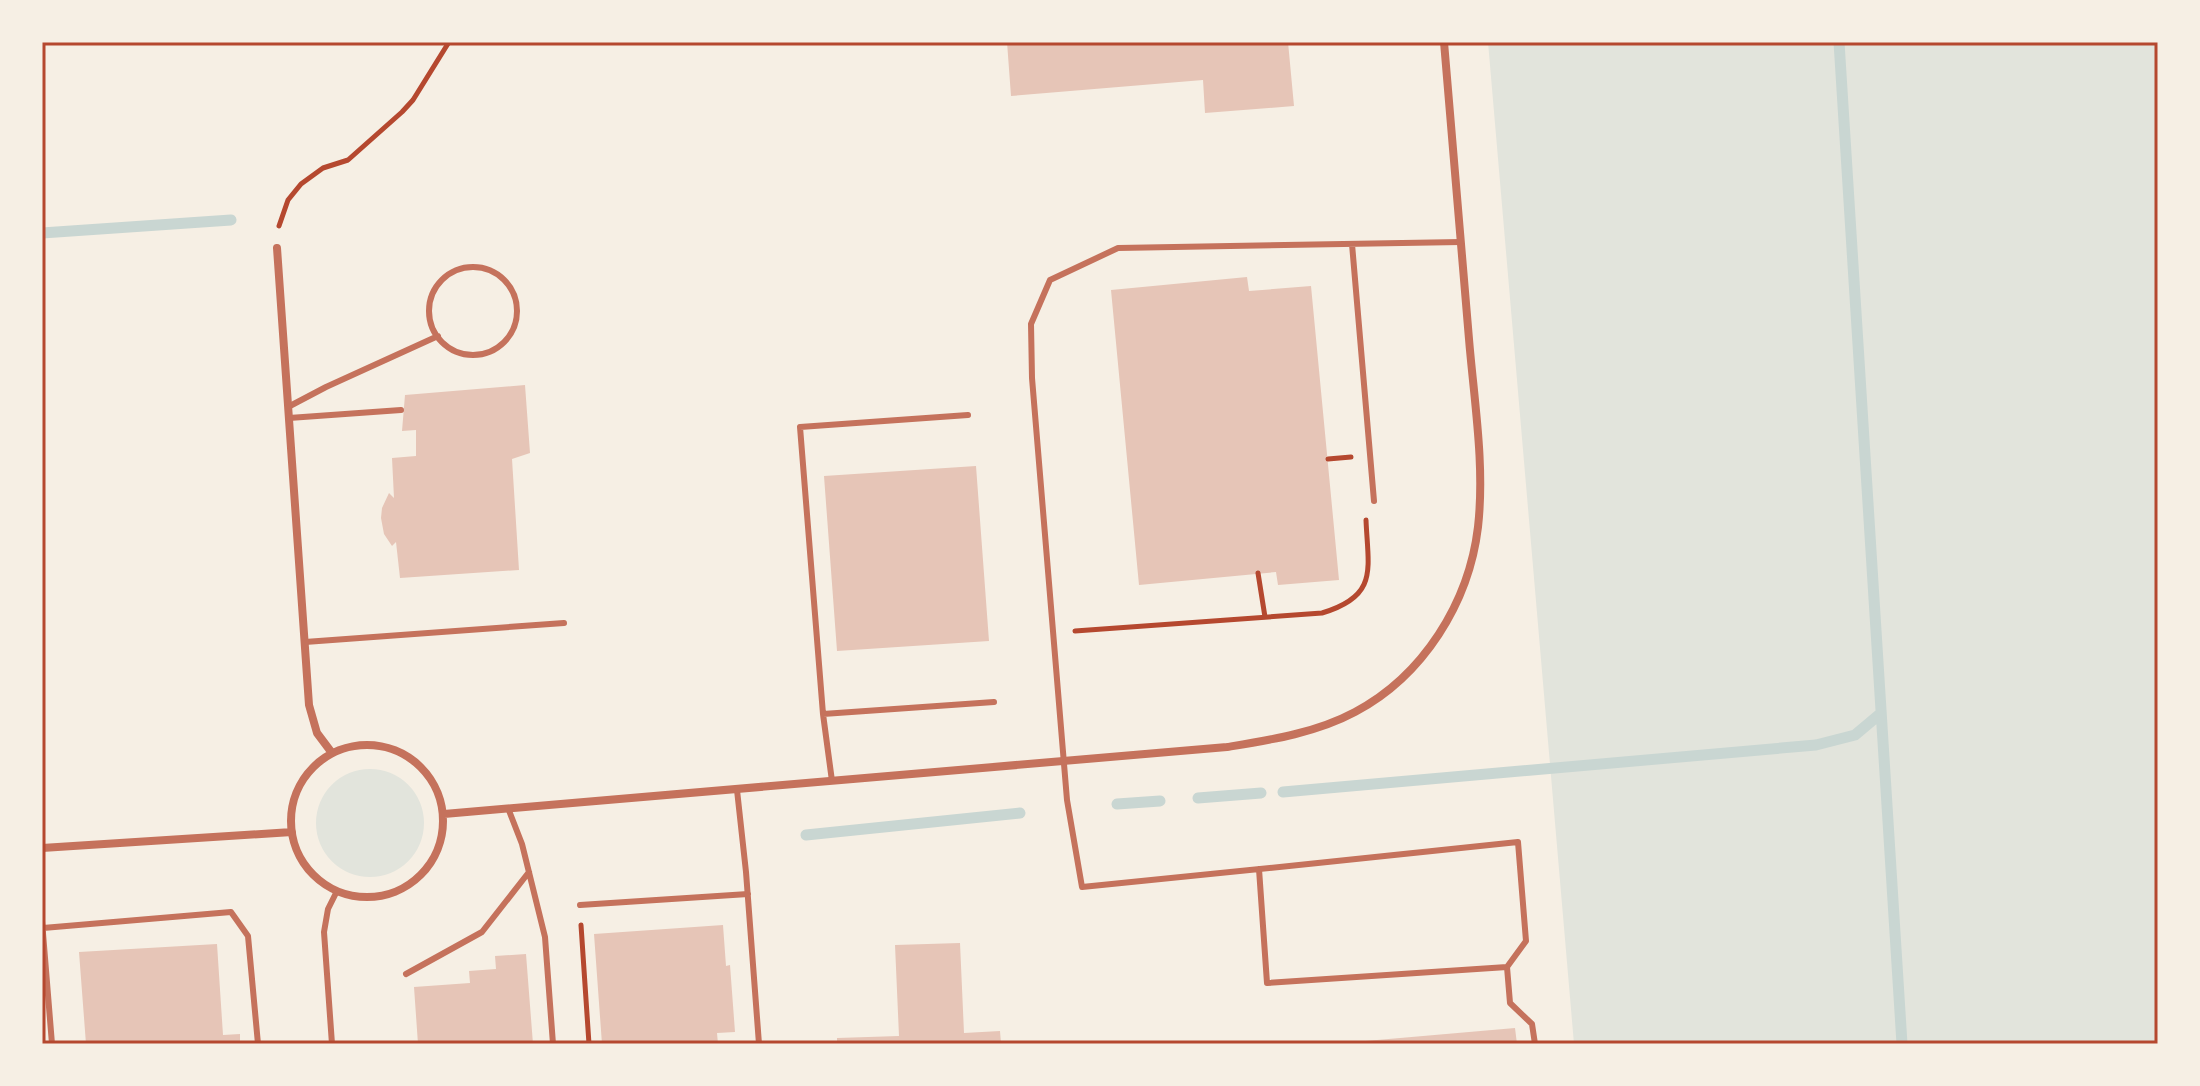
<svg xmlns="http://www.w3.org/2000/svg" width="2200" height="1086" viewBox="0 0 2200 1086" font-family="'Open Sans',sans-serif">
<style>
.green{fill:#e2e4dc}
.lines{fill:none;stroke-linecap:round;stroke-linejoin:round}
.stream{stroke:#c9d6d2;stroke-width:11}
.building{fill:#e6c5b7}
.path{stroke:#b5482f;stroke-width:5}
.service{stroke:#c5725c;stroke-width:6}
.minor{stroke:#c5725c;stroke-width:8}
.neatline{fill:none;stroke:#b5482f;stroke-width:3}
</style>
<rect width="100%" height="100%" fill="#f6efe4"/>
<!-- green -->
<path class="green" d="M1488,42h670v1002h-584z
M316 823a54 54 0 1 1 108 0a54 54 0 1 1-108 0Z"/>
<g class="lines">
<!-- stream -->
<path class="stream" d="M1839,42l63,1002
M42,233l189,-13
M1283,792l533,-47 39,-10 25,-21
M1198,798l63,-5
M1117,804l43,-3
M806,835l214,-22"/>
</g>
<!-- building -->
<path class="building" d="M1007,42h281l6,64 -89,7 -2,-33 -192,16z
M1247,277l2,14 62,-5 28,294 -61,5 -2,-13 -137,13 -28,-295z
M525,385l5,68 -18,6 7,111 -119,8 -4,-36 -4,4 -8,-12 -3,-16 1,-10 7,-15 5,5 -2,-40 24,-2v-26l-14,1 3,-36z
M976,466l13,175 -152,10 -13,-175z
M723,925l3,41 4,-1 5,67 -18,1 1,11h-116l-8,-110z
M960,943l4,90 36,-2 1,13h-164v-6l62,-2 -4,-91z
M217,944l6,91 17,-1v10h-154l-7,-92z
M526,954l7,90h-115l-4,-57 56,-4 -1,-12 27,-2 -1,-13z
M1515,1028l2,16h-163v-2z"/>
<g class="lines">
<!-- path -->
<path class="path" d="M279,226l9,-26 13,-16 22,-16 25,-8 54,-48 11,-12 36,-58
M1328,459l23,-2
M1258,573l7,44
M1075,631l247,-18c57,-17 46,-44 44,-93
M581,925l8,119"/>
<!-- service -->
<path class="service" d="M1352,244l22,257
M429 311a44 44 0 1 1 88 0a44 44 0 1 1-88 0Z
M288,407l38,-20 112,-51
M289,418l112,-8
M305,642l259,-19
M823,714l171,-12
M832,781l-9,-67 -23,-287 168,-12
M737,790l9,82 13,172
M508,808l14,36 23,93 8,107
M1259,869l8,114 240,-16 19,-26 -8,-99c-145,16 -291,30 -436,45l-15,-87 -35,-422 -1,-54 19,-44 68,-32 343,-6
M580,905l168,-11
M42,921l10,123
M43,928l188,-16 17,24 10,108
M1507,967l3,36 22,21 3,20
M406,974l76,-42 47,-60
M332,1044l-8,-112 4,-23 9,-18"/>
<!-- minor -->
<path class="minor" d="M277,248l32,457 8,28 15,20
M291 821a76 76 0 1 1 152 0a76 76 0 1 1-152 0Z
M444,814l783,-67c43,-7 89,-14 128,-35 68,-36 114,-109 123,-185 7,-62 -4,-127 -9,-188 -9,-99 -17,-198 -25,-297
M42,848l250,-16"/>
</g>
<!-- border -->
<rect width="2200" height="1086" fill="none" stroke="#f6efe4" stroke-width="88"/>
<rect x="44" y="44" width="2112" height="998" class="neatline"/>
</svg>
